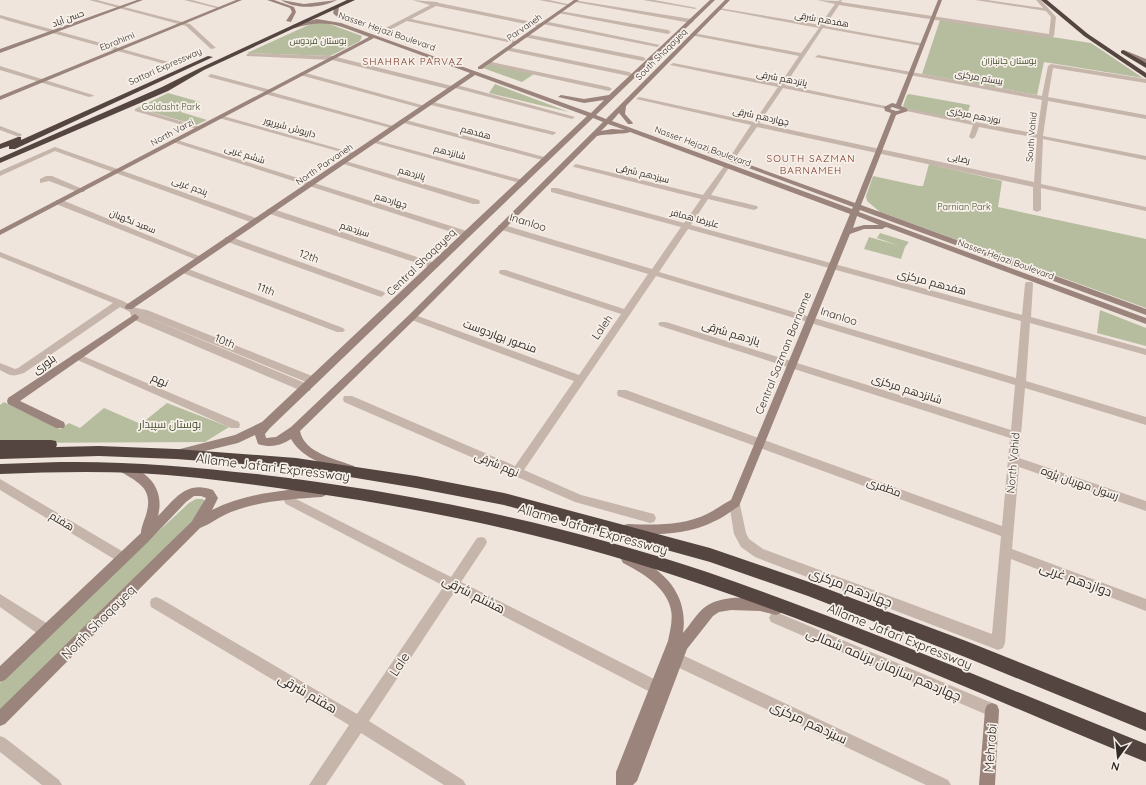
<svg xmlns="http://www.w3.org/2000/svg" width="1146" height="785" viewBox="0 0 1146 785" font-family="Quicksand,Cairo,sans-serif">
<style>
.green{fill:#b5bd9e}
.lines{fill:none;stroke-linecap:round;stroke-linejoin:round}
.street{fill:#c6b5aa;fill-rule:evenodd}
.secondary{fill:#9a847c;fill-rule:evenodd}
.highway{fill:#544541;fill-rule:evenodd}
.labels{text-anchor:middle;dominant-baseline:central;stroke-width:3.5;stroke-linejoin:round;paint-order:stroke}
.far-street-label{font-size:9px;fill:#342c29;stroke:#f7f0e9}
.far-park-label{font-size:9px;fill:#46502f;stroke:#f7f0e9}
.far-neighbourhood-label{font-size:10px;letter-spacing:1px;fill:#7b382a;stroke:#f7f0e9}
.street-label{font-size:11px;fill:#342c29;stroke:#f7f0e9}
.park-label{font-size:11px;fill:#46502f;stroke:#f7f0e9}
.near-street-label{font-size:13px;fill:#342c29;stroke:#f7f0e9}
</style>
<rect width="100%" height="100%" fill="#efe5dd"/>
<!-- green -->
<path class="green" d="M940,20l151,23 52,35 -99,-16 -7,33 -115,-21z
M324,22l38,14 -2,5 -30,15 -83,-3 66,-30z
M490,64l44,10 -12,8 -39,-14z
M495,84l74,28 -80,-19z
M168,93l32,9 -19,10 26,8 -11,5 -59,-17z
M909,94l61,11 -5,17 -58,-12 -4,-4 4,-11z
M929,164l73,17 -4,26 148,32v69l-266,-96 -13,-11 -1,-5 7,-20 46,10h4z
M880,233l29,9 -4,5 -4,12 -37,-10 5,-12 28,8 -20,-7z
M1100,310l46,18v18l-49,-13z
M4,402l56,27 9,-6 11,5 24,-20 37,16 26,-21 62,24 -24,15 -205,1v-38z
M196,499h7l3,5 -10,13 -196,194v-28l161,-154 28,-26z"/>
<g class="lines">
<!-- street -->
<path class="street" d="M89,0h8l93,24 26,24 -5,1 -25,-23z
M184,0h8l30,8 -2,1z
M412,0l25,2 2,1 103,21 2,-3 116,24 -3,2 -114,-23 -2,3 -105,-21 -25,13 109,23 -3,2 -110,-23 -25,13h-4v-2l52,-27z
M539,0h10l23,5 -2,1z
M573,0l118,19 3,2 -3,2 -116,-21z
M643,0h11l43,8 -2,1z
M817,0l20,1 5,-1 -1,2 208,32 2,-17 -5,-6 -71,-11h12l56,8 -7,-8h5l15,17 -2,19 -3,2 -212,-33 -14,21 100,18 -3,2 -99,-18 -38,57 105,22 -3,2 -104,-21 -24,35 275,59 3,-44 -58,-11 -4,10 -3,2 -3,-2 4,-12 -71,-15 3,-2 132,26 5,-34 -227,-43 3,-2 224,41 6,-30 3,-2 95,15v4l-93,-15 -5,29 98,18v4l-98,-18 -5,35 103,20v4l-103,-21 -2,45 105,23v4l-105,-23v22l-4,2 -4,-2v-23l-276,-60 -24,34 -2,1 -3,-2 23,-35 -115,-26 3,-2 115,25 24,-35 -108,-22 3,-2 107,21 19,-28 -109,-21 3,-2 108,20 18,-25 -102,-19 2,-1 101,17 3,-4 -14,-4 2,-1 14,2 10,-14z
M560,11l108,19 3,2 -3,2 -110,-21z
M0,15l176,49 1,1 -5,1 -163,-45 -9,-3z
M526,34l117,23 3,2 -3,2 -119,-24 -1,-1z
M507,47l122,25 3,2 -3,2 -124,-26v-2z
M249,53l83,3 120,30 1,-1h4l118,32 -3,2 -117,-31 -3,2 -120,-30 -85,-4 -1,-1z
M487,61l122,26 3,2 -3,2 -124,-27 -1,-1z
M0,66l93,29 1,1 -5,1 -89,-27z
M302,72l123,34 1,1 -5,1 -121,-33 -1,-1z
M211,74l60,16v2l126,35 -3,2 -129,-35v-2l-56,-15 -1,-1z
M429,101l126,31 1,1 -3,2 -126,-31 -1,-1z
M137,108l63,19 1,1 -5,1 -61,-18v-2z
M219,116h4l134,38 -5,1 -133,-37z
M402,119l146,39 1,1 -3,2 -146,-39 -1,-1z
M0,126l21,8 1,1 -3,2 -19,-7z
M173,140h4l293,92 1,2 -4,2h-3l-291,-94z
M371,140h4l152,41 -1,2h-6l-149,-41z
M55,147l204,72 1,2 -4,2h-3l-198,-72 -55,25v-5z
M342,160l137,40 1,2 -1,2h-6l-133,-41v-2z
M576,164l127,31 22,-30h4l1,1 -19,29 46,11 1,2 -4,2 -46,-11 -17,26 331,90 3,-31 1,-2h6l1,2 -2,33 115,32v6l-116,-32 -4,58 120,36v8l-121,-37 -6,70 127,43v10l-127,-44 -7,82 134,50v12l-135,-52 -6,84 -2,5 -5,2 -243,-93 -14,-10 -7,-13 -5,-31 2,-3 4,-2 4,2 7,33 3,6 14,10 229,85 9,-98 -383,-140 -1,-3 1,-3h8l376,136 8,-88 -350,-112 -2,-2 2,-2h6l345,108 4,-45 -359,-109 -132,194 57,25 73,19 2,4 -2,4 -4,1 -75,-21 -231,-100 -1,-3 1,-3h8l163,70 59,-85 -165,-62 -1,-2 4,-3 3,1 164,60 42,-61 -121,-40 -1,-2 1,-2h6l118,39 24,-35 -150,-45v-4h6l148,44 29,-42 -130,-35v-4h6l127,35 17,-24 -127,-32 -1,-1zM688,229l333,92 -5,57 -357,-106z
M46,176h6l33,14 -1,2h-6l-29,-11 -9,2v-4z
M56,200h6l142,58 -4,2h-3l-141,-56z
M267,209h6l165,55 1,2 -4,3 -168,-56z
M225,237h6l153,55 1,2 -4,3 -3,-1 -153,-55z
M0,252l123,49 13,7 11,2 170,68 2,3 -5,4 -3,-1 -172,-70 171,71 1,3 -1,3h-8l-170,-72 -2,-7 -10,-5 -96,66c-12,4 -13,3 -24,-3v-7l15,6 3,-1 95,-65 -113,-46z
M183,267l160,61 2,2 -2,2h-6l-157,-60 -1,-2z
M76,353l163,69 1,3 -1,3h-8l-158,-70 -2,-2z
M0,479l127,75 2,4 -2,4 -4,1 -4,-1 -119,-72z
M290,496l161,81 26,-39 4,-1 4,1 2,4 -2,4 -24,36 201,101 2,5 -2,5 -5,2 -5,-2 -197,-102 -86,130 94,59 3,5h-22l-83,-52 -35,52h-17l40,-60 -198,-118 -1,-4 1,-4 5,-2 5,2 196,115 87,-128 -158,-82 -2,-3 2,-3z
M0,594l51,32 2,5 -2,5 -5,1 -5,-1 -41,-29z
M776,612l221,93 2,5 -2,5 -5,2 -221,-95 -2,-4 2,-4z
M676,652l272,128 3,5h-25l-255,-121 -2,-5 2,-5z
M0,736l5,2 54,42 3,5h-20l-42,-33z"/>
<!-- secondary -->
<path class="secondary" d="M137,0h6l-143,53v-4z
M236,0h6l-242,100v-4z
M267,0h7l20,7 2,5 -5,10 -5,-1 6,-9 -2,-4z
M281,0l23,4 33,-4c-15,8 -41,10 -56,0z
M574,0h5l-97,69h-4v-2z
M710,0h5l-119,115 10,4 119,-119h5l-104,106 -1,8 8,9 -1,1h-4l-9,-11 -7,8 240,88 1,-2 -158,-59 5,-1 155,56 36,-90 -6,-2 -1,-4 8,-4 4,1 42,-104h4l-41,106 5,2 2,3 -12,4 -35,90 285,104v6l-286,-105 -1,2 287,106v6l-260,-97 -4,2h-18l-14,5 -111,272c-8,5 -15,11 -24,15 -27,14 -57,14 -87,13l-4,-1 -2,-4 2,-4 4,-1c27,1 54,2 79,-10 8,-4 16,-10 24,-14l119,-286 -220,-82c-3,2 -26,2 -33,4l-182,183 -115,112c4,22 36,28 54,35l2,3 -2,3 -4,1c-21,-7 -47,-13 -59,-34 -11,7 -20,9 -33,5l-3,-9 -17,8 -58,14 -4,-1 -1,-3 1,-3 4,-1 55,-14 27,-13 325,-306 -112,-41 -343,234h-6l-1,-2 1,-2 344,-232 -96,-35 -374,197v-5l369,-193c-30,-11 -41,-19 -74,-9l-3,-2 1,-1 24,-6 24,4 250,90 13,-13 -20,3 -26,-6 3,-2 23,4 25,-4zM892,107l9,3 -5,1 -6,-2zM593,118l10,4 -194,193 -118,112 -15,10 -10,1 -1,-4 5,-6zM608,124l17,6 -13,-1 -11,2zM857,216l22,9h-15l-11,3z
M335,6l4,1 -1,6 1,1 18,9v2c-7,0 -20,-7 -24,-12z
M1124,50l22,9v4l-24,-10 -1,-1z
M135,314l4,3 -1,2 -118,82 44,21 1,3 -1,3h-8l-48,-24 -1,-3 1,-3z
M122,463c26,8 43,25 36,53 17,-17 28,-36 55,-26l5,8 -6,12c34,-17 72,-20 110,-23l4,2 2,3 -2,3 -4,2c-31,2 -63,4 -91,15 -11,4 -20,12 -31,16l-195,196 -5,2v-17l192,-188 14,-23 -5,-2h-7l-8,6 -38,40 -143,138 -5,2v-16l141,-133c0,-5 3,-12 5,-18 8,-27 -7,-32 -28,-45l-2,-3 2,-3z
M627,554c35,13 62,39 56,79 7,-8 14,-20 22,-26 18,-14 55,-10 76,-2l1,4 -1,4 -5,2 -16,-4 -29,-1 -12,2 -6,4 -26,33 -50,132 -4,4h-17v-13l52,-131c2,-10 5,-21 3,-31 -4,-23 -30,-38 -48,-47l-2,-4 2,-4z
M992,703l5,2 2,5 -4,75h-16l6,-75 2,-5z"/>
<!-- highway -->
<path class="highway" d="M347,0h8l-151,70 -36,21 -168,72v-5l162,-71 38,-19z
M1041,0h6l41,34 58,39v5l-62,-42z
M1123,50l23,13v5l-25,-15v-2z
M208,56l5,1 -198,92h-6v-3l-9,3v-5l18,-7h3v3z
M0,440h51l5,1 1,4 -1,2 43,-1 77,3 120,9 120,18 88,17 206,55 99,34 157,59 180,72v18l-181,-74 -157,-61 -98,-34 -206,-57 -88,-17 -120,-20 -120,-9 -77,-3 -99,3z
M60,462c70,-1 135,5 204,13 150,18 299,49 443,97 149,51 293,114 439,172v18c-146,-59 -290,-125 -440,-176 -130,-45 -265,-75 -401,-94 -56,-8 -112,-16 -167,-19 -46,-2 -92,-1 -138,1v-10z"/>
</g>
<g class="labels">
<!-- far-street labels -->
<g class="far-street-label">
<text transform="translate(68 18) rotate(-20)">حسن آباد</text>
<text transform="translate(822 19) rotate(10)">هفدهم شرقی</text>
<text transform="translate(524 27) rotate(-35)">Parvaneh</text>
<text transform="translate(387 31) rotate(19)">Nasser Hejazi Boulevard</text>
<text transform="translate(117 41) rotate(-22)">Ebrahimi</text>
<text transform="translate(661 54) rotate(-45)">South Shaqayeq</text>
<text transform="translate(165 66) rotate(-24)">Sattari Expressway</text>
<text transform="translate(979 77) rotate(10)">بیستم مرکزی</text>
<text transform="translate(782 78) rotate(11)">پانزدهم شرقی</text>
<text transform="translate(974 115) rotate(11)">نوزدهم مرکزی</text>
<text transform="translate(761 116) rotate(12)">چهاردهم شرقی</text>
<text transform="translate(290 127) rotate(16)">داریوش شیرپور</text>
<text transform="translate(172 132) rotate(-28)">North Varzi</text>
<text transform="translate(476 132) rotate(15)">هفدهم</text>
<text transform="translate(1031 137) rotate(-85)">South Vahid</text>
<text transform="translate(703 146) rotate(20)">Nasser Hejazi Boulevard</text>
<text transform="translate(450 152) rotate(15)">شانزدهم</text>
<text transform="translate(245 154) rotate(18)">ششم غربی</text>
<text transform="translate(959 158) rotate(12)">رضایی</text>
<text transform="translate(324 164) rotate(-34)">North Parvaneh</text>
<text transform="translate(412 173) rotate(16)">پانزدهم</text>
<text transform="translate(643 173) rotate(14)">سیزدهم شرقی</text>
<text transform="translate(190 186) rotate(20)">پنجم غربی</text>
<text transform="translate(391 200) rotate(17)">چهاردهم</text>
<text transform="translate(695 218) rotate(15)">علیرضا همافر</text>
<text transform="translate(133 221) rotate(22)">سعید نگهبان</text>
<text transform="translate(355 229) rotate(18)">سیزدهم</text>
<text transform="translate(1006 259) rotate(20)">Nasser Hejazi Boulevard</text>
</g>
<!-- far-park labels -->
<g class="far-park-label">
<text x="318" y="40">بوستان فردوس</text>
<text x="1009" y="60">بوستان جانبازان</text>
<text x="171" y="106">Goldasht Park</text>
<text x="964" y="206">Parnian Park</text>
</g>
<!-- far-neighbourhood labels -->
<g class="far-neighbourhood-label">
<text x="413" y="61">SHAHRAK PARVAZ</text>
<text x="811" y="158">SOUTH SAZMAN<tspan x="811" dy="12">BARNAMEH</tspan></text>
</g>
<!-- street labels -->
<g class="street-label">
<text transform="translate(528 222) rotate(17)">Inanloo</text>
<text transform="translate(309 256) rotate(20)">12th</text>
<text transform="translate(421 262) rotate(-44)">Central Shaqayeq</text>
<text transform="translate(932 282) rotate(15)">هفدهم مرکزی</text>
<text transform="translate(266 289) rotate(21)">11th</text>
<text transform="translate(839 316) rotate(17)">Inanloo</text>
<text transform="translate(602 327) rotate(-55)">Laleh</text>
<text transform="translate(731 333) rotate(17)">یازدهم شرقی</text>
<text transform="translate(500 336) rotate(20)">منصور بهاردوست</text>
<text transform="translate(225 341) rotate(22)">10th</text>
<text transform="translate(783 353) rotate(-68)">Central Sazman Barname</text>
<text transform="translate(44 364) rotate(-35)">بلوری</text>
<text transform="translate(160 380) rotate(24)">نهم</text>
<text transform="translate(907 389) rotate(18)">شانزدهم مرکزی</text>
<text transform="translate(1013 463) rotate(-85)">North Vahid</text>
<text transform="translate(497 464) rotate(23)">نهم شرقی</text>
<text transform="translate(1080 483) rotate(19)">رسول مهربان پژوه</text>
<text transform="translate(884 487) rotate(20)">مظفری</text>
<text transform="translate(62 521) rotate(31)">هفتم</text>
</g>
<!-- park labels -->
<g class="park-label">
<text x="170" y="424">بوستان سپیدار</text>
</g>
<!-- near-street labels -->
<g class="near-street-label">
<text transform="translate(273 467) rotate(7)">Allame Jafari Expressway</text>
<text transform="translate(593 529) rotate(16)">Allame Jafari Expressway</text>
<text transform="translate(1076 579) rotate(20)">دوازدهم غربی</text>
<text transform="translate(851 587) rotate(21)">چهاردهم مرکزی</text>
<text transform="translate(474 594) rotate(27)">هشتم شرقی</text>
<text transform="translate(98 622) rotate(-45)">North Shaqayeq</text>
<text transform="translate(900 636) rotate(22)">Allame Jafari Expressway</text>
<text transform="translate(399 664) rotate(-56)">Lale</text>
<text transform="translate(884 664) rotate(23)">چهاردهم سازمان برنامه شمالی</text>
<text transform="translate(308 693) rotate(30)">هفتم شرقی</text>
<text transform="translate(809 722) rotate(25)">سیزدهم مرکزی</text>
<text transform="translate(990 748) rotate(-86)">Mehrabi</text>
</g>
</g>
<!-- north arrow -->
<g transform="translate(1118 757) rotate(195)" stroke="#f7f0e9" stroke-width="3" paint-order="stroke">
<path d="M0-3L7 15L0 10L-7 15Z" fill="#342c29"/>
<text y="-6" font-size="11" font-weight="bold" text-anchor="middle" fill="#342c29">N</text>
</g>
</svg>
